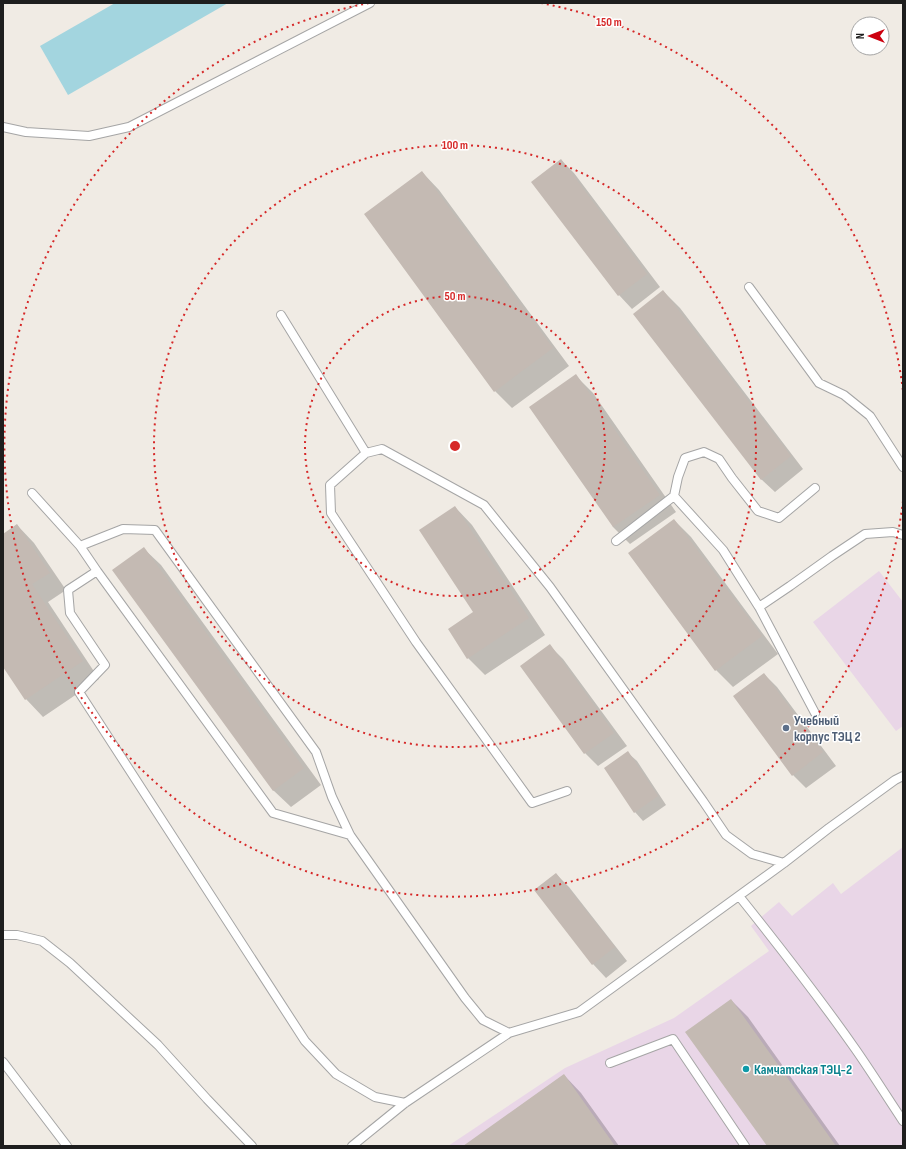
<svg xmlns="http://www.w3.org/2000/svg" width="906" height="1149" viewBox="0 0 906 1149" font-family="'Sofia Sans Condensed',sans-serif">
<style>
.industrial{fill:#e9d6e7}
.water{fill:#a3d5df}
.shadow{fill:#0003}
.building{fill:#c4bab3}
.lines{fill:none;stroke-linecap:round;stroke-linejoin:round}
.service-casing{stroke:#a5a5a5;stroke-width:10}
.service{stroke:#fff;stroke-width:8}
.ring{fill:none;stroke:#d62828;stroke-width:2;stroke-dasharray:2 4}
.service-dot{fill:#5c6f8a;stroke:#fff;stroke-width:1.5}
.culture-dot{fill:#0f9aa8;stroke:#fff;stroke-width:1.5}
.labels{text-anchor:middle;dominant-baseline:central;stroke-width:3;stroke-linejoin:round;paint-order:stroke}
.service-label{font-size:14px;font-weight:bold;fill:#4e5e75;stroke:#fff;text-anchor:start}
.culture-label{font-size:14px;font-weight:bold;fill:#0d838f;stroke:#fff;text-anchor:start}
.centre{fill:#d62828;stroke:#fff;stroke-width:2}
.ring-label{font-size:12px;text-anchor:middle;font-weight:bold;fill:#d62828;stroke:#fff;stroke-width:3;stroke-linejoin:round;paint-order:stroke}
</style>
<rect width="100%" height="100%" fill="#f0ebe4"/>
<!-- industrial -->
<path class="industrial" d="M879,571l24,31v124l-7,5 -83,-109z
M903,847v299h-455l117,-78 109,-50 95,-67 -18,-25 28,-24 13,14 41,-33 8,11z"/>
<!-- water -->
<path class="water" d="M115,3h113l-160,92 -28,-49z"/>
<!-- shadow -->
<path class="shadow" d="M561,160l13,13 86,114 -28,22 -13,-14z
M422,172l17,18 130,176 -57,42 -17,-17z
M663,291l17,17 123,161 -28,23 -14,-13z
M576,376l17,17 83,119 -46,32 -17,-17z
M455,507l17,18 73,110 -60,40 -17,-17 6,-46z
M674,520l17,17 87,117 -45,33 -17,-17z
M17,525l17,18 32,47 -18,12 51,77 -56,38 -17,-18 -23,-34v-130z
M143,548l18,17 160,220 -30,22 -18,-17z
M550,646l13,13 64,87 -29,20 -13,-13 -63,-87z
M764,674l13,13 59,79 -30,22 -13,-13z
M628,753l9,8 29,44 -23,16 -8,-9z
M556,874l13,13 58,74 -21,17 -13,-14 -58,-74z
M731,1000l17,17 92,129h-71z
M564,1075l17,18 38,53h-154z"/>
<!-- building -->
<path class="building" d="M561,159l86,115 -29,22 -87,-114z
M422,171l131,177 -59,44 -130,-178z
M663,290l128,166 -30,24 -128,-166z
M576,374l84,121 -47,32 -84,-120z
M455,506l74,112 -62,41 -19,-30 25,-17 -54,-82z
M674,519l88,117 -47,35 -87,-118z
M17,524l33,49 -18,11 51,77 -58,39 -22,-33v-133z
M144,547l160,221 -31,23 -161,-221z
M550,644l64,89 -30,21 -64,-88z
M764,673l59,79 -31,24 -59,-80z
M628,751l30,45 -24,17 -30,-45z
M556,873l59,74 -23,18 -58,-75z
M731,999l38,53 67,94h-69l-82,-114z
M564,1074l51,72h-152l66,-47z"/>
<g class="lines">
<defs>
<path id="service" d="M3,127l23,5 63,4 40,-9 241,-124
M749,287l70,96 25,12 26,21 33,51
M281,315l85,138 16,-4 102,56 66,82 153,214 23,34 26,19 32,9
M366,453l-36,32 1,28 85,129 116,161 35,-12
M32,493l48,53 43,-17 32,1 161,222 16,45 18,38 115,163 18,22 26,13 70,-21 205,-149 45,-35 66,-48 8,-4
M616,541l58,-45
M80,546l17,25 -29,19 2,23 35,52 -26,27 226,349 31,33 39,23 30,6
M97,571l176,242 77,22
M759,607l-36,-57 -49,-54 4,-19 7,-19 19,-6 15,7 13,19 26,33 21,7 36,-30
M815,713l-56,-106 31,-21 42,-30 33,-22 28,-2 10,3
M739,896c40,50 80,101 117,154 16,23 31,47 47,71
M3,935h14l25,6 28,22 88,82 49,54 45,47
M3,1062l64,84
M610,1063l63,-24 72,107
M352,1146l53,-43 104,-70"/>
</defs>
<!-- service casing -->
<use href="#service" class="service-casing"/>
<!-- service -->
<use href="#service" class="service"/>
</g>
<!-- distance rings -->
<g class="ring">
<circle cx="455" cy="446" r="150"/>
<circle cx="455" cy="446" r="301"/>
<path d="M903 501A451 451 0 1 1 369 3M541 3A451 451 0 0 1 903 391"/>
</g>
<!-- markers -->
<circle class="service-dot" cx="786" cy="728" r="4"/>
<circle class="culture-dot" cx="746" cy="1069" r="4"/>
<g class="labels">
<!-- service labels -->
<g class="service-label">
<text x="794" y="720">Учебный<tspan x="794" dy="16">корпус ТЭЦ 2</tspan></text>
</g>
<!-- culture labels -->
<g class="culture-label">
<text x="754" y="1069">Камчатская ТЭЦ-2</text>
</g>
</g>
<circle cx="455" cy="446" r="6" class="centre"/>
<g class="ring-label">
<text x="609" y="26">150 m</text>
<text x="455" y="149">100 m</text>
<text x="455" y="300">50 m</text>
</g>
<!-- border -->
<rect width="906" height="1149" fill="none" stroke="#1e1e1e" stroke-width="8"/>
<!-- north arrow -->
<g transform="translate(870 36) rotate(270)"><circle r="19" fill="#ffffff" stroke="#a5a5a5"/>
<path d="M0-3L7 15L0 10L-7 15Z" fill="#cc000e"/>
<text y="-6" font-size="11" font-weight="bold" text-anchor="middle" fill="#1e1e1e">N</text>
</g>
</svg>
